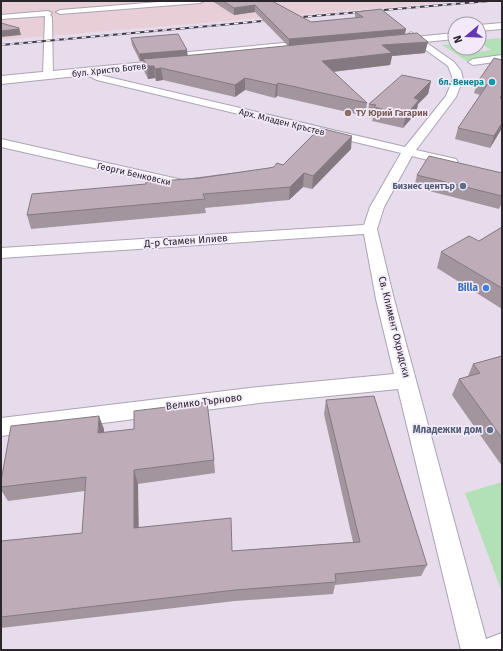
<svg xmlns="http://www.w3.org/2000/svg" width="503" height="651" viewBox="0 0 503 651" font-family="'Fira Sans',sans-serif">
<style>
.industrial{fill:#e8cfd7}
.green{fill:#b2e1b6}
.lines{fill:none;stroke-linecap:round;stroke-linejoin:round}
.minor-casing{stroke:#ada3b3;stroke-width:2}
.secondary-casing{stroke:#ada3b3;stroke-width:2}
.minor{fill:#fff;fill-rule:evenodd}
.secondary{fill:#fff;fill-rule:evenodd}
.rail-casing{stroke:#413d44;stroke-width:2}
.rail{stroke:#f3e9f9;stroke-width:1.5;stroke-dasharray:4.5;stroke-linecap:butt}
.wall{fill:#a3959e}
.shaded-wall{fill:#857981}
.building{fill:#beadb8;stroke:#857981}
.culture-dot{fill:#0f9aa8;stroke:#f3e9f9;stroke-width:1.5}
.education-dot{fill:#8d6e63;stroke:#f3e9f9;stroke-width:1.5}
.service-dot{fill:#5c6f8a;stroke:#f3e9f9;stroke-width:1.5}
.shop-dot{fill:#3f7fe0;stroke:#f3e9f9;stroke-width:1.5}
.labels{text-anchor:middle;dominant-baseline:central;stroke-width:3.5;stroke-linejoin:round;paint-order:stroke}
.far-street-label{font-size:9px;fill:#2a262c;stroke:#f3e9f9}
.far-culture-label{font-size:9px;font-weight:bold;fill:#0d838f;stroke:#f3e9f9;text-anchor:end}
.far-education-label{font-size:9px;font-weight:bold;fill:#785e54;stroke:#f3e9f9;text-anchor:start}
.far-service-label{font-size:9px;font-weight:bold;fill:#4e5e75;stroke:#f3e9f9;text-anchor:end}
.street-label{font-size:10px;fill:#2a262c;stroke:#f3e9f9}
.shop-label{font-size:10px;font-weight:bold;fill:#366cbe;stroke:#f3e9f9;text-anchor:end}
.service-label{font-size:10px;font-weight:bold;fill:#4e5e75;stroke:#f3e9f9;text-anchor:end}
</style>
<rect width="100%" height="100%" fill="#e6dcec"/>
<!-- industrial -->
<path class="industrial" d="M1,1h463l-463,39z"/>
<!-- green -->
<path class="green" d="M502,38v19l-35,4 -25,-16 13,-1v4h17l6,4 13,-2 -12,-8v-2z
M502,482v110l-37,-99z"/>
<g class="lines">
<defs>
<path id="minor" d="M171,1h33l-4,2 -140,11 -4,-2 4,-2z
M48,11l4,2 -2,2 2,2 1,58 -5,3 -5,-3 2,-59 -44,3v-4z
M411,32l43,30 7,9 2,8 -7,18 -40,53 40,9 2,3 -6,4 -40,-10 -28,51 -7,22 17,70 92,340 16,-6v17h-41l-63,-261 -139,14 -258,33v-18l258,-31 135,-13 -18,-75 -12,-65 -363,24v-10l363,-23 6,-18 31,-54 -304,-73 -16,-8 5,-3 18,7 301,71 41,-51 7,-17 -5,-13 -40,-29 -1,-2z
M502,55v6l-29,4 -5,-3 5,-3z
M1,139l186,42 5,1 2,3 -2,3 -5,1 -186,-42z"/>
<path id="secondary" d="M502,23v6l-23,2v-6z
M455,33v6l-61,6 -5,-3 5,-3z
M316,40l4,1 1,2 -1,2 -146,15 5,3 -6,3 -172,18v-8l155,-15 -5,-3 6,-3z"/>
</defs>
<!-- minor casing -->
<use href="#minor" class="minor-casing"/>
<!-- secondary casing -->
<use href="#secondary" class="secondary-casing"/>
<!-- minor -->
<use href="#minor" class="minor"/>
<!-- secondary -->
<use href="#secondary" class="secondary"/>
<defs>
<path id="rail" d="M290,18l199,-17
M1,45l273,-25"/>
</defs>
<!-- rail casing -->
<use href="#rail" class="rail-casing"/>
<!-- rail -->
<use href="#rail" class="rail"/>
</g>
<!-- wall -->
<path class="wall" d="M212,1h60l39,21 44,-4v-6l51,17 -1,5 20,19 -33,3 -2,9 -57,7 34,31 -2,13 -88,-20 -2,2 -30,-8 -10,7 -72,-17 -7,1 -1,-3 -7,1 -4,-8 -1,-10h-3l-8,-16 -1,-7 57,18 100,-10 -33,-34 -21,3z
M502,60v68l-12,20 -35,-9 3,-11 22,-33 -6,-2 3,-10z
M431,81l-3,13 -10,10 -2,9 -13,15 -31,-7 1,-3 -6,-1 2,-13z
M351,149l-39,40 -9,-2 -14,13 -84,8 1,5 -175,16 -4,-14 119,-31 123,-16z
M502,173v30l-3,6 -85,-22 3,-12z
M502,227v82l-65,-41 4,-16 38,-11z
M502,356v110l-50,-71 7,-16 9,-3 5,-12z
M326,400l101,165 -6,11 -86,9 -2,9 -98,7 -234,27v-87l81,-8 3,-42 -77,10 -7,-11v-9l103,-52v4l110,27 1,13 -77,11v43l94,24 121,-9 -29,-128z"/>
<!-- shaded-wall -->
<path class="shaded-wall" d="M95,1h18l-17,1z
M255,5v7l-21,3v-7z
M19,28l2,7 -20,2v-6z
M406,29l-2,7 -115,11v-8z
M428,42l-3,11 -33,3 -2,9 -69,8 1,-12 60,-16z
M187,50l1,7 -45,2v2h-3l-1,-7z
M147,66h7l1,12 -7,1z
M161,68l2,12 -7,1 -1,-12z
M245,78v12l-10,7v-12z
M431,81l-3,13 -10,10 -2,9 -13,15 3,-13 8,-17z
M278,83l-1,13 -2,2 1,-13z
M502,123v5l-12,20 4,-12z
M352,136l-1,13 -39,40 1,-13z
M304,173l-1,14 -14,13 1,-13z
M99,416l5,13 -1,18 -5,-14z
M134,470l4,14 1,56 -5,-12z"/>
<!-- building -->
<path class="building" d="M223,1h49l39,21 52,-5 -8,-5 26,-3 25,20 -117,10 -34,-34 -21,3z
M1,23l18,5v1l-18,2z
M417,33l11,9 -46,3 10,8 -70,8 45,42 -89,-20 -2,2 -31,-7 -10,7 -74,-17 -6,1 -1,-3h-7l-4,-7 50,-4z
M178,34l9,16 -48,4 -8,-16z
M494,58l8,2v34l-2,4h2v25l-8,13 -36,-8 29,-43 -10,-2z
M402,75l29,6 -17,17 5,2 -13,15 -32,-8 2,-2 -7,-1z
M320,128l32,8 -39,40 -9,-3 -14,14 -87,7 2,5 -178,16 5,-21 114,-10v-2l54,-4 69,-10 5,-1 3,-4 6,2z
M429,156l73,17v23l-85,-21z
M502,227v61l-61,-36 28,-16 10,5z
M502,356v82l-43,-59 21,-6 -7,-9z
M374,396l53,169 -92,9 1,8 -101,8 -234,27v-76l81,-8 4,-56 -85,10v-6l10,-55 88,-10 -1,17 36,-4v-18l73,-9 7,58 -80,10v58l97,-10 1,33 128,-9 -34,-142z"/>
<!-- markers -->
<circle class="culture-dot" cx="492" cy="82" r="4"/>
<circle class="education-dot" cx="348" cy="113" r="4"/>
<g class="service-dot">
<circle cx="463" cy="186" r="4"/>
<circle cx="490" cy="430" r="4"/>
</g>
<circle class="shop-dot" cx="486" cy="288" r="4"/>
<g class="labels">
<!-- far-street labels -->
<g class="far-street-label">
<text transform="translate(109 70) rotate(-6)">бул. Христо Ботев</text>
<text transform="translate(282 122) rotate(14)">Арх. Младен Кръстев</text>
<text transform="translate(134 174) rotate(13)">Георги Бенковски</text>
</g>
<!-- far-culture labels -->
<g class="far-culture-label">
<text x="484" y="82">бл. Венера</text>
</g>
<!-- far-education labels -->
<g class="far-education-label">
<text x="356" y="113">ТУ Юрий Гагарин</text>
</g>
<!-- far-service labels -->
<g class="far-service-label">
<text x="455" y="186">Бизнес център</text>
</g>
<!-- street labels -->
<g class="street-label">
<text transform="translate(186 241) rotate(-4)">Д-р Стамен Илиев</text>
<text transform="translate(394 327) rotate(76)">Св. Климент Охридски</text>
<text transform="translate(204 402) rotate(-7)">Велико Търново</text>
</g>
<!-- shop labels -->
<g class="shop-label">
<text x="478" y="288">Billa</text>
</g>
<!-- service labels -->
<g class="service-label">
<text x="482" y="430">Младежки дом</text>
</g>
</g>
<!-- border -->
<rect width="503" height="651" fill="none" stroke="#2a262c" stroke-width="4"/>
<!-- north arrow -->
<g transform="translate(467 36) rotate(251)"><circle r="19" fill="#f3e9f9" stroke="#a39ba7"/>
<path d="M0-3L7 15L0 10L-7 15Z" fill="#6238b0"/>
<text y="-6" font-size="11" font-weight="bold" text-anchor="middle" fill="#2a262c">N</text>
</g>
</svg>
